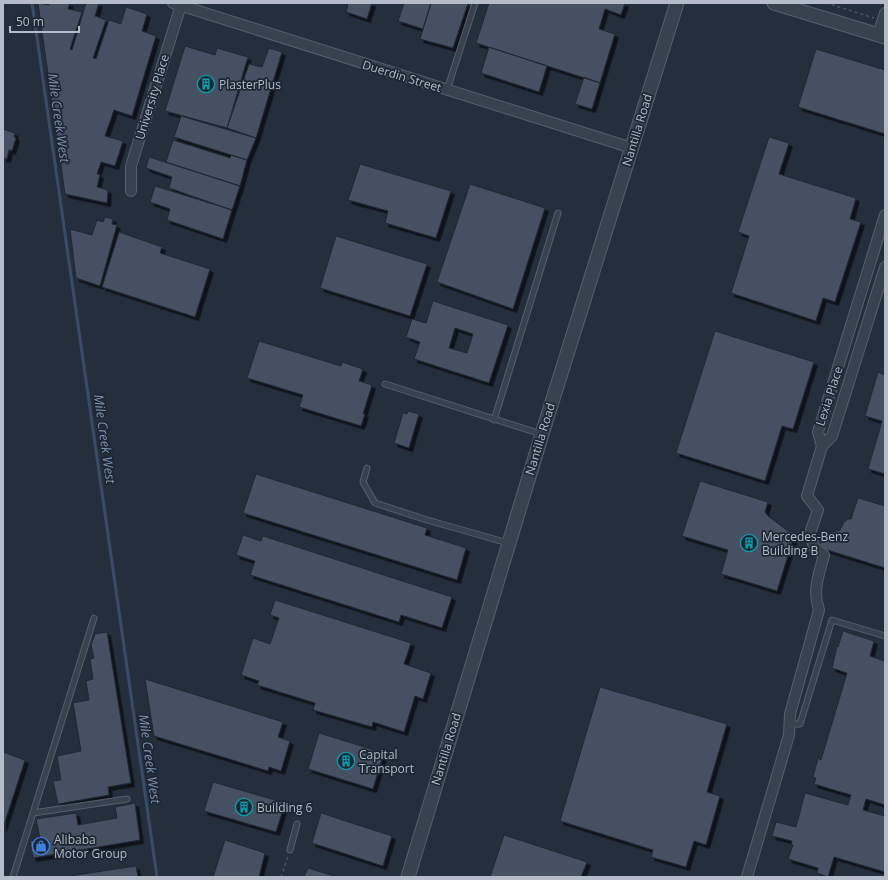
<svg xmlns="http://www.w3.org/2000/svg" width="888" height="880" viewBox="0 0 888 880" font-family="'Open Sans',sans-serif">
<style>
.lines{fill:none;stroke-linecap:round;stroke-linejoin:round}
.stream{stroke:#394c67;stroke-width:3}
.building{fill:#455162;stroke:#1f2835;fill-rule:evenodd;filter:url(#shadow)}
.service-casing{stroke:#565f6c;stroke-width:7}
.minor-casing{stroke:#565f6c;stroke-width:12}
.tertiary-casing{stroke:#565f6c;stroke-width:15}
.path{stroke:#44595c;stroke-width:1.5;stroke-dasharray:3 3;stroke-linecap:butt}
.service{stroke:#38414e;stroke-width:5}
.minor{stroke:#38414e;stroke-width:10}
.tertiary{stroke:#38414e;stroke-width:13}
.labels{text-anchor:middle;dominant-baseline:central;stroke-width:3.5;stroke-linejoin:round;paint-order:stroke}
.street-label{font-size:12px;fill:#b4bcc9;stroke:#1d2633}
.poi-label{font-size:12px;fill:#b4bcc9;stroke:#1d2633;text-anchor:start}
.water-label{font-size:13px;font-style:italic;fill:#7c92b1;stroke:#1d2633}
</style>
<defs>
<filter id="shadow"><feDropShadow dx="3.5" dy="3.5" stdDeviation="0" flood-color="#0009"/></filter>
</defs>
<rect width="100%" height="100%" fill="#242f3e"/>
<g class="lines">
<!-- stream -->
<path class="stream" d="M32,3l125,874"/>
</g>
<!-- building -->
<path class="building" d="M38,3l11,2v-2h21l-2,6 14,3 -12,37 2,1 14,-47h13l-4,13 11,4 -13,38 3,1 13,-39 12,4 5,-17 21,7 -5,17 14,5 -24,80 -18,-6 -9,26 18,5 -8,25 -14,-4 -4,12 3,1 -3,12 11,3 -1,13 -42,-9z
M372,3l-5,16 -21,-7 2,-7 -4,-2z
M404,3h27l-8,26 -25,-8z
M431,3h37l-15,45 -33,-9z
M489,3h136l-4,12 -16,-6 -6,20 16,5 -15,49 -124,-40z
M185,46l30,9 2,-7 31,9 -21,71 -62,-17z
M489,47l58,19 -8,26 -58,-19z
M269,48l13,4 -26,86 -29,-10 22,-64 13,3z
M816,49l69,21v64l-87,-27z
M584,77l16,6 -8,26 -17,-5z
M181,116l75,22 -9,22 -73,-23z
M3,129l12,4 -1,4 2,1 -4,13 -3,-1 -2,9 -4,-1z
M769,137l20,6 -10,31 77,24 -6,21 11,3 -26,80 -12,-4 -7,23 -85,-28 18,-57 -11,-4z
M173,140l57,18 1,-3 16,5 -7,26 -74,-24z
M149,157l91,29 -8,24 -63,-22 3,-11 -26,-9z
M360,164l91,27 -15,47 -51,-15 3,-12 -40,-11z
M470,184l75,24 -32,101 -76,-27z
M155,186l77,24 -9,29 -56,-19 3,-11 -20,-7z
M105,217l8,2 -1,5 5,1 -17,61 -24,-8 -6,-49 22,6 5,-15 6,2z
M119,232l43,15 -2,6 50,16 -15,48 -93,-30z
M336,236l91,28 -17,52 -90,-28z
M433,301l75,24 -19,58 -75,-24 6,-17 -14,-5 6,-18 14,4zM455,328l18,6 -6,19 -18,-5z
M715,331l99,31 -21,67 -11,-3 -17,55 -89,-28z
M259,341l82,25 1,-4 21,7 -4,12 13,4 -9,29h2l-4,12 -62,-19 4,-12 -56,-17z
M878,372l7,3v99l-17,-5 14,-48 -17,-5z
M408,411l11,3 -10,34 -15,-5 9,-30 4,1z
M256,474l171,54 -2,7 41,13 -9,32 -214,-67z
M700,481l68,21 -3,10 3,4 20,15 7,2 -18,58 -56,-17 7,-24 -46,-14z
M858,498l27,8v62l-64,-20 -2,-12 21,-6 4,-8 4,-3h3z
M243,535l18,6 2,-5 189,61 -10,31 -41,-13 -2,7 -149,-47 5,-14 -19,-6z
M275,600l136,43 -7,21 27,9 -8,26 -8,-3 -11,36 -31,-10 -1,5 -59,-17 2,-7 -58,-18 2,-4 -18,-6 12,-37 17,6 9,-26 -9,-3z
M843,631l31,10 -4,15 15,5v144l-19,-6 -3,11 22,6v56l-51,-15 -6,20 -11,-4 1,-5 -30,-9 5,-14h-2l1,-4 -20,-5 4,-14 20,5 9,-34 43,12 3,-10 -37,-11 2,-6 -3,-1 5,-19 3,2 26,-87 -15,-5 5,-22 1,1z
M107,632l24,151 -23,4 1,8 -51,9 -5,-23 8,-1 -4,-24 24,-5 -8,-48 16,-3 -3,-19 7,-2 -3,-20 4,-1 -3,-13 4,-11z
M145,679l138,43 -5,15 12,4 -9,30 -12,-4 -1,4 -114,-35z
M600,687l127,37 -20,68 13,4 -14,49 -12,-4 -8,26 -35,-10 2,-7 -93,-29z
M319,733l65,20 -11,36 -65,-20z
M3,752l22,8 -22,68z
M213,782l72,21 -9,29 -72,-21z
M135,803l5,37 -107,18 -3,-17 10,-2 -4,-20 40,-6 2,12 39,-7 -2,-11z
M321,813l71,23 -9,30 -71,-23z
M504,835l83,27 -6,15h-91z
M225,840l40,13 -6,24h-46z
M136,866l2,11h-75z
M308,868l29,9h-33z"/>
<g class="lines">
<defs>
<path id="service" d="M447,90l28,-87
M385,384l156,50
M494,420l64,-207
M367,468l-4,14 12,21 52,17 81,23
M789,724h11l32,-104 53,16
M33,813l94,-14
M290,850l7,-26
M13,877l81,-259"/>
<path id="minor" d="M173,3l459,145
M878,35l7,-22
M131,191v-25l50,-161
M822,446l-4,-14 67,-217
M747,877l42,-142 1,-21 29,-104c-7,-20 0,-35 5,-55l-10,-8 -4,-14 8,-23 -11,-14 15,-50 10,-10 53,-169"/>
<path id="tertiary" d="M774,3l111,34
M408,877l134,-443 135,-431"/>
</defs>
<!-- service casing -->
<use href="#service" class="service-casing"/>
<!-- minor casing -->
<use href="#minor" class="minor-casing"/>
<!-- tertiary casing -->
<use href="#tertiary" class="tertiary-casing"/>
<!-- path -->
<path class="path" d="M826,3l48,15
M281,877l7,-21"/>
<!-- service -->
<use href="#service" class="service"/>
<!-- minor -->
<use href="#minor" class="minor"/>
<!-- tertiary -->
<use href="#tertiary" class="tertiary"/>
</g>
<!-- icons -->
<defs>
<symbol id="building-ring" viewBox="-11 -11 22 22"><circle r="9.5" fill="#1d2633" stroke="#0f9aa8" stroke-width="1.5"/><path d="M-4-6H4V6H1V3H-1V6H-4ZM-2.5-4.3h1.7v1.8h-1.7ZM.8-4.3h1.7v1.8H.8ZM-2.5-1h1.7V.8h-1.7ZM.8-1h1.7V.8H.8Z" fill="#0f9aa8"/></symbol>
<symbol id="shop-ring" viewBox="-11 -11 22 22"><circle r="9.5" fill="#1d2633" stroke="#3f7fe0" stroke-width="1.5"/><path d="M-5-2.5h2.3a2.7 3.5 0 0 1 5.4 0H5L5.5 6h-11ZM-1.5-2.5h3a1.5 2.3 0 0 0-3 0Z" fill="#3f7fe0"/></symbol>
</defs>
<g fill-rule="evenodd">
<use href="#building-ring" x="196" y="74" width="20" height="20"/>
<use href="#building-ring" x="739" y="533" width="20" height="20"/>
<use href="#building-ring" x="336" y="751" width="20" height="20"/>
<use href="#building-ring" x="234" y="797" width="20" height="20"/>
<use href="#shop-ring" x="31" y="836" width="20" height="20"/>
</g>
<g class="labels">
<!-- street labels -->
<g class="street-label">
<text transform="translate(402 76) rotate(17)">Duerdin Street</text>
<text transform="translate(152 97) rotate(-73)">University Place</text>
<text transform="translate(637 130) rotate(-73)">Nantilla Road</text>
<text transform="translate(829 396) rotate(-72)">Lexia Place</text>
<text transform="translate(540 439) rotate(-73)">Nantilla Road</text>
<text transform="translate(446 749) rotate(-73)">Nantilla Road</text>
</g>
<!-- poi labels -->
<g class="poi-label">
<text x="219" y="84">PlasterPlus</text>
<text x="762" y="536">Mercedes-Benz<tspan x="762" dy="14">Building B</tspan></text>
<text x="359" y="754">Capital<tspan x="359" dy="14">Transport</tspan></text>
<text x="257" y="807">Building 6</text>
<text x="54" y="839">Alibaba<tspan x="54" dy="14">Motor Group</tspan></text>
</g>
<!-- water labels -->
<g class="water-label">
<text transform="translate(59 118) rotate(82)">Mile Creek West</text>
<text transform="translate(105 439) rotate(82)">Mile Creek West</text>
<text transform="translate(150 759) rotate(82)">Mile Creek West</text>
</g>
</g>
<!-- border -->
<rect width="888" height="880" fill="none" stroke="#b4bcc9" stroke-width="8"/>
<!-- scale -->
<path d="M10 26v6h69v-6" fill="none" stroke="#b4bcc9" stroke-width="2"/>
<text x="16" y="26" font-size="12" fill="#b4bcc9" stroke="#1d2633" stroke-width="3" paint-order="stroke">50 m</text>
</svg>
